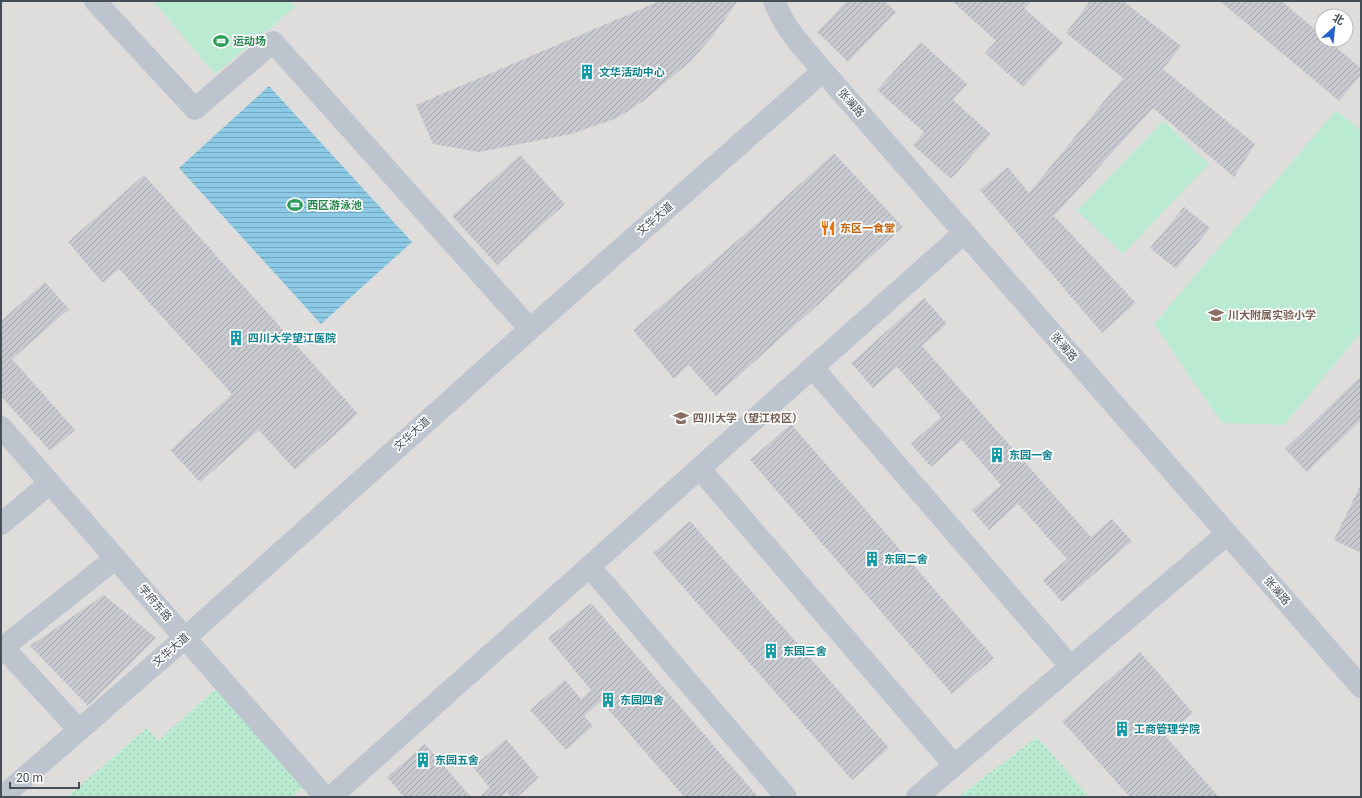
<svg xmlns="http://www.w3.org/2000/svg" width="1362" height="798" viewBox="0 0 1362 798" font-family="Roboto,'Noto Sans SC',sans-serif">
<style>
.education{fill:#dfdddc;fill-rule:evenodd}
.grass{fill:url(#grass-dots)}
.garden{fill:#bbead2}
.water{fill:url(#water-rules)}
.building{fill:url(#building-hatch)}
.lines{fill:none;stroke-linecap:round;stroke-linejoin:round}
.minor{stroke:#bdc4cd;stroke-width:22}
.labels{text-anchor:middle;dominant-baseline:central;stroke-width:3.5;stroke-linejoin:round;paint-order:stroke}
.leisure-label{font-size:11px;font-weight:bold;fill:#27864d;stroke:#fff;text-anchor:start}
.culture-label{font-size:11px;font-weight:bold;fill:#0d838f;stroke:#fff;text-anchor:start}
.street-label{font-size:11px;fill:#454d57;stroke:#fff}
.food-label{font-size:11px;font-weight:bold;fill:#c56008;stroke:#fff;text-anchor:start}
.education-label{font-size:11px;font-weight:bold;fill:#785e54;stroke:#fff;text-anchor:start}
</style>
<defs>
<pattern id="grass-dots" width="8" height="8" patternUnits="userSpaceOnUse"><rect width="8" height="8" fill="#bbead2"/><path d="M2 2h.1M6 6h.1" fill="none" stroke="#a2cab6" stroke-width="1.8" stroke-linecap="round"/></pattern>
<pattern id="water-rules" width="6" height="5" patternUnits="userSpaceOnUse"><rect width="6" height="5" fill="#8bc9e4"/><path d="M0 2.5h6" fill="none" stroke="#73a5bc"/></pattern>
<pattern id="building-hatch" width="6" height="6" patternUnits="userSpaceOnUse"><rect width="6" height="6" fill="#c8cad0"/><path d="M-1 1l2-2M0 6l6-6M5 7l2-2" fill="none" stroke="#a4a6ac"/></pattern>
</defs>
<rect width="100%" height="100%" fill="#eeebeb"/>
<!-- education -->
<path class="education" d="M1,1h1360v796h-1360zM1322,16h24v24h-24z"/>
<!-- grass -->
<path class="grass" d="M215,689l89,97 -12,11h-225l80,-69 11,13z
M1037,737l52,60h-131z"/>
<!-- garden -->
<path class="garden" d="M153,1h137l5,6 -80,67z
M1336,110l25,21v201l-77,93 -62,-2 -68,-99z
M1163,121l46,43 -86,90 -46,-43z"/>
<!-- water -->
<path class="water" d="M269,86l143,156 -91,82 -142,-156z"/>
<!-- building -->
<path class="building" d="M660,1h78l-26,36 -21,24 -49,41 -25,16 -46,16 -92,18 -46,-8 -17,-39z
M847,1h37l12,11 -48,50 -31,-30z
M952,1h79l-7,7 39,35 -40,44 -38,-34 11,-12z
M1090,1h33l58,45 -18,23 92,75 -21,33 -81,-69 -99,108 82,87 -34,30 -122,-143 28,-23 21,26 94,-115 -57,-45z
M1220,1h61l41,34v5h5l34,28v7l-22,26z
M921,42l46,42 -14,16 38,34 -40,45 -38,-34 11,-13 -47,-42z
M834,153l69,74 -82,75 -105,94 -27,-31 -15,14 -41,-49 119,-102z
M520,155l45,49 -68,61 -45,-49z
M144,175l214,239 -63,56 -36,-40 -59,52 -30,-32 62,-56 -113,-125 -16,14 -35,-41z
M1184,207l26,21 -34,41 -26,-21z
M45,282l24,27 -57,50 63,71 -25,21 -49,-55v-75z
M924,298l23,26 -25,22 169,191 21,-18 20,22 -70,61 -19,-22 24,-21 -49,-55 -29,26 -17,-20 29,-25 -39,-45 -31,27 -20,-23 30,-27 -44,-50 -24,21 -22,-25z
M1361,376v44l-54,52 -22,-23z
M791,424l203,234 -42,36 -202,-234z
M1361,484v69l-27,-13z
M690,521l199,227 -37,32 -199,-227z
M104,595l52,43 -68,68 -58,-60z
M591,603l167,194h-74l-83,-96 -17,15 9,10 -27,24 -36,-40 35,-30 16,19 10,-9 -43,-52z
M1140,652l53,61 -27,24 53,60h-89l-68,-76z
M506,739l33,39 -22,19h-6l-4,-5 -6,5h-21l10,-9 -17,-21z
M425,744l46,53h-67l-17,-20z"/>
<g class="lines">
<!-- minor -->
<path class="minor" d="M95,1l100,108 78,-67 257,287
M774,1c11,29 30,47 49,70l538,616
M813,368l258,299
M1,427l184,211 140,159
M700,469l254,296
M1,524l49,-41
M589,566l197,231
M1,645l78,85
M1,649l115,-91
M2,797l183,-159 345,-309 293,-258
M331,797c210,-189 422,-376 633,-564
M917,797l310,-263"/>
</g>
<!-- icons -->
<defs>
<symbol id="stadium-bare" viewBox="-9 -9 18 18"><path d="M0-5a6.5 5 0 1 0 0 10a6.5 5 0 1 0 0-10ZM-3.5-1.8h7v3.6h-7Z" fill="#2e9e5b" stroke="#fff" stroke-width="2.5" paint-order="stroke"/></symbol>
<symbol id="building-bare" viewBox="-9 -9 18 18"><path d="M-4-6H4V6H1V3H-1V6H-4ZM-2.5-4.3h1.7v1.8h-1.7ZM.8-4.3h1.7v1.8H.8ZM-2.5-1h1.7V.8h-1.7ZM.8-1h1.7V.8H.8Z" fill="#0f9aa8" stroke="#fff" stroke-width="2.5" paint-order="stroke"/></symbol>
<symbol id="restaurant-bare" viewBox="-9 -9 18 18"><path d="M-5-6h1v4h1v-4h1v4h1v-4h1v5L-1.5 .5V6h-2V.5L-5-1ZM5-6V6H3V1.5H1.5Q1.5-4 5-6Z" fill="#e8710a" stroke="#fff" stroke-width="2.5" paint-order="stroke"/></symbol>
<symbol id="school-bare" viewBox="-9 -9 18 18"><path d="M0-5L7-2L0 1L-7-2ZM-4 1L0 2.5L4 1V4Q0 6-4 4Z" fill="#8d6e63" stroke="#fff" stroke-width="2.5" paint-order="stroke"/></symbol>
<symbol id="university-bare" viewBox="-9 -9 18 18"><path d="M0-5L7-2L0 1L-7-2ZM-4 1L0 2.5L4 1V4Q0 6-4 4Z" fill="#8d6e63" stroke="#fff" stroke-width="2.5" paint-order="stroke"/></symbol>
</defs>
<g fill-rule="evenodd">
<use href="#stadium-bare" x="210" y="30" width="22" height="22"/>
<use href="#building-bare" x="576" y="61" width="22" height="22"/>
<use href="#stadium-bare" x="284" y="194" width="22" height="22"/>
<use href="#restaurant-bare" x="817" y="217" width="22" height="22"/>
<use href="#school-bare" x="1205" y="304" width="22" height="22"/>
<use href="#building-bare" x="225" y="327" width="22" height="22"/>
<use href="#university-bare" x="670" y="407" width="22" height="22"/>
<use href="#building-bare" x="986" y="444" width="22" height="22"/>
<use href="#building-bare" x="861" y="548" width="22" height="22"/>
<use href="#building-bare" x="760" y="640" width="22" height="22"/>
<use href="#building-bare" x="597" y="689" width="22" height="22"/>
<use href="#building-bare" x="1111" y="718" width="22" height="22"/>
<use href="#building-bare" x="412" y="749" width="22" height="22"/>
</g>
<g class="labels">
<!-- leisure labels -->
<g class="leisure-label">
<text x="233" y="41">运动场</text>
<text x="307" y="205">西区游泳池</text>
</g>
<!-- culture labels -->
<g class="culture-label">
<text x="599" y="72">文华活动中心</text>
<text x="248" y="338">四川大学望江医院</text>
<text x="1009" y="455">东园一舍</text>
<text x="884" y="559">东园二舍</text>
<text x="783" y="651">东园三舍</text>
<text x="620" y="700">东园四舍</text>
<text x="1134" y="729">工商管理学院</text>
<text x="435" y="760">东园五舍</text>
</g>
<!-- street labels -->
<g class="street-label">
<text transform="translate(851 103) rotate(49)">张澜路</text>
<text transform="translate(655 219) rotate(-41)">文华大道</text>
<text transform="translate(1064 347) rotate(49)">张澜路</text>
<text transform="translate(412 434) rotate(-42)">文华大道</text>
<text transform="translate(1277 591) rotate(49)">张澜路</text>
<text transform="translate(155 603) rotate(49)">学府东路</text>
<text transform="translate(171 650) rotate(-41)">文华大道</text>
</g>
<!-- food labels -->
<g class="food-label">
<text x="840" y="228">东区一食堂</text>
</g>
<!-- education labels -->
<g class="education-label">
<text x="1228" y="315">川大附属实验小学</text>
<text x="693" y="418">四川大学（望江校区）</text>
</g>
</g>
<!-- border -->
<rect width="1362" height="798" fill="none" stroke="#454d57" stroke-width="4"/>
<!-- north arrow -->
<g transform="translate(1334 28) rotate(27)"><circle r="19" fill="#ffffff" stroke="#b5b8bc"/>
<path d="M0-3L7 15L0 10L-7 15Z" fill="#2660ce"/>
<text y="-6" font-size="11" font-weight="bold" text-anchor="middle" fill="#454d57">北</text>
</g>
<!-- scale -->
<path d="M10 782v6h69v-6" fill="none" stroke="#454d57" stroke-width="2"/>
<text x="16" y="782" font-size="12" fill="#454d57" stroke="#ffffff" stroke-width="3" paint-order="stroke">20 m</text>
</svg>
